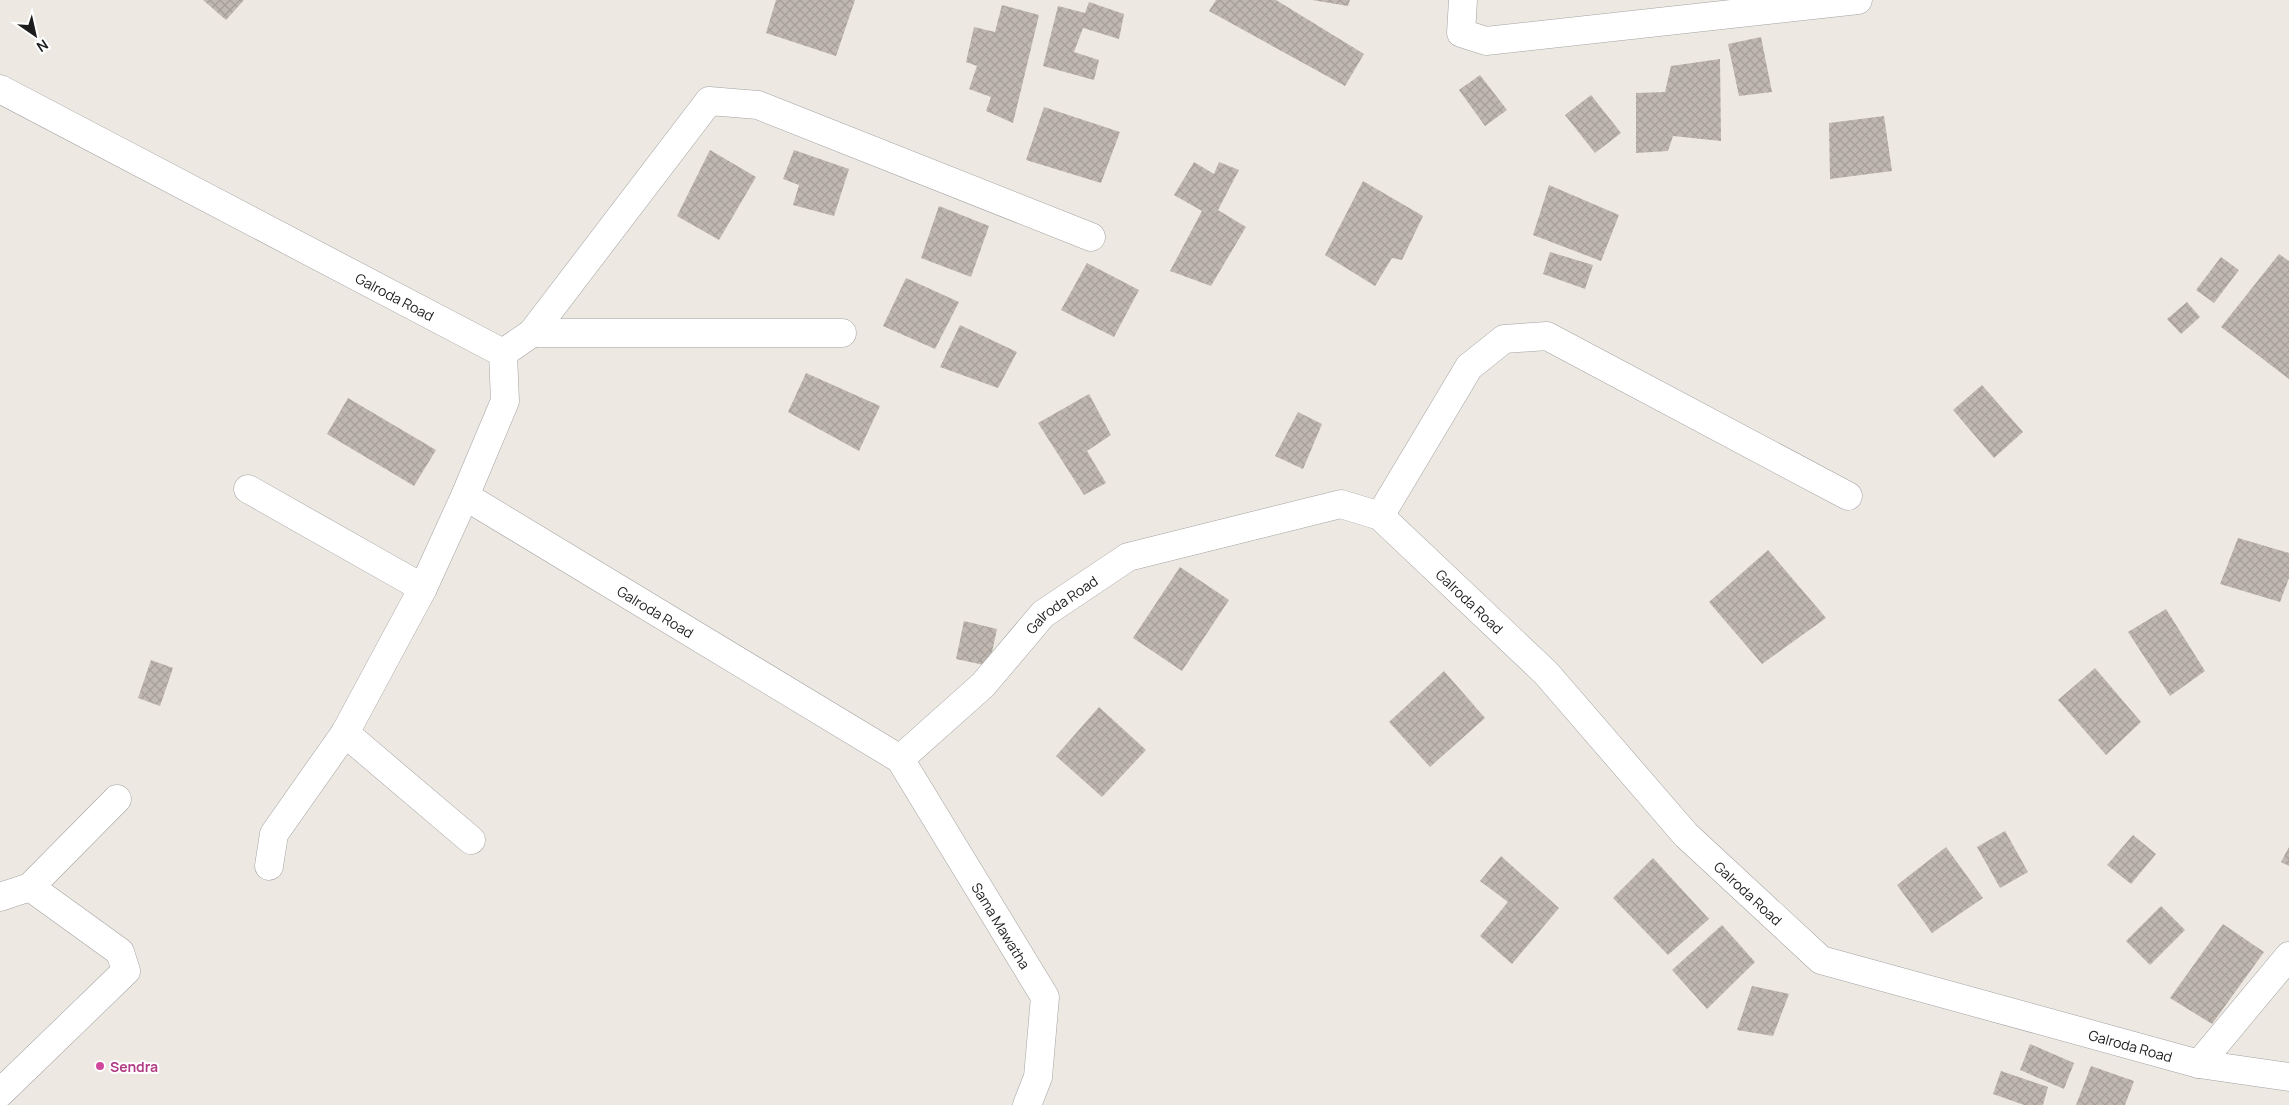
<svg xmlns="http://www.w3.org/2000/svg" width="2289" height="1105" viewBox="0 0 2289 1105" font-family="Manrope,sans-serif">
<style>
.building{fill:url(#building-cross-hatch)}
.lines{fill:none;stroke-linecap:round;stroke-linejoin:round}
.street-casing{stroke:#a3a3a3;stroke-width:29}
.street{stroke:#fff;stroke-width:28}
.hotel-dot{fill:#d1479c;stroke:#fff;stroke-width:2}
.labels{text-anchor:middle;dominant-baseline:central;stroke-width:4;stroke-linejoin:round;paint-order:stroke}
.street-label{font-size:14px;fill:#1c1c1c;stroke:#fff}
.hotel-label{font-size:14px;font-weight:bold;fill:#b23c85;stroke:#fff;text-anchor:start}
</style>
<defs>
<pattern id="building-cross-hatch" width="8" height="8" patternUnits="userSpaceOnUse" patternTransform="scale(1.25)"><rect width="8" height="8" fill="#c1b7b1"/><path d="M0 0l8 8M0 8l8-8" fill="none" stroke="#a59d98"/></pattern>
</defs>
<rect width="100%" height="100%" fill="#ede8e1"/>
<!-- building -->
<path class="building" d="M203,0h41l-18,20z
M776,0h79l-19,56 -70,-23z
M1216,0h60l88,54 -19,32 -136,-75z
M1312,0h38l-2,6z
M1089,2l35,12 -5,25 -36,-11 -9,24 25,8 -5,20 -51,-14 15,-60 27,7z
M1002,5l37,10 -26,108 -27,-12 5,-14 -22,-8 8,-23 -11,-4 8,-35 21,5z
M1761,37l11,55 -33,4 -11,-52z
M1720,59l1,82 -48,-5 -5,15 -32,2v-60l29,-1 6,-26z
M1480,75l27,35 -22,16 -26,-36z
M1591,95l30,38 -26,20 -30,-38z
M1044,107l76,25 -19,51 -75,-23z
M1884,116l8,55 -62,8 -1,-56z
M710,150l46,27 -37,63 -42,-24z
M794,150l55,19 -15,47 -41,-11 6,-20 -16,-6z
M1194,162l20,12 5,-12 20,8 -21,40 28,17 -35,59 -41,-15 32,-60 -28,-16z
M1363,181l60,35 -21,44 -10,-2 -17,28 -50,-31z
M1549,185l70,30 -18,46 -68,-26z
M939,206l50,20 -18,51 -50,-19z
M1550,252l43,13 -8,24 -42,-15z
M2279,254l10,7v118l-68,-52z
M2221,257l18,13 -25,33 -18,-13z
M1087,263l52,27 -25,47 -53,-27z
M906,278l53,24 -24,47 -52,-23z
M2187,302l13,15 -19,17 -14,-15z
M960,325l57,27 -19,36 -58,-21z
M806,373l74,33 -21,45 -71,-39z
M1982,385l41,47 -29,26 -41,-48z
M1089,394l22,41 -24,16 19,32 -22,12 -46,-72z
M348,398l88,52 -22,36 -87,-52z
M1298,412l24,12 -19,45 -28,-13z
M2238,538l51,15v25l-9,24 -60,-18z
M1768,550l58,68 -64,46 -53,-62z
M1180,567l49,33 -47,71 -49,-33z
M2166,609l39,62 -35,25 -42,-64z
M964,621l33,8 -8,37 -33,-7z
M151,660l22,8 -13,38 -22,-8z
M2095,668l46,54 -35,33 -48,-55z
M1444,671l41,47 -55,49 -41,-45z
M1099,707l47,43 -44,47 -46,-41z
M2005,831l23,41 -28,16 -23,-41z
M2133,835l23,19 -25,30 -24,-19z
M1946,847l37,51 -51,35 -35,-48z
M2289,847v19l-8,-4z
M1501,856l58,52 -47,56 -32,-28 28,-34 -28,-21z
M1653,858l56,61 -41,36 -55,-57z
M2161,906l24,24 -35,35 -24,-24z
M2223,924l41,28 -52,72 -42,-26z
M1722,925l33,37 -48,47 -35,-39z
M1752,986l37,8 -16,42 -36,-6z
M2030,1044l44,19 -10,26 -44,-19z
M2091,1066l43,15 -9,24h-49z
M2001,1071l47,16 -5,18h-19l-31,-11z"/>
<g class="lines">
<defs>
<g id="street">
<path d="M1463,0l-2,33 25,8 372,-41"/>
<path id="s1" d="M0,89l503,264 2,48 -40,95 435,263 83,-74 60,-71 85,-57 213,-53 39,12 166,157 140,162 135,125 378,104 90,13"/>
<path d="M532,333h310"/>
<path d="M503,353l29,-20 177,-232 49,4 333,132"/>
<path d="M248,489l175,99"/>
<path d="M1380,516l89,-149 35,-28 43,-3 301,160"/>
<path d="M345,733l126,107"/>
<path id="s2" d="M900,759l145,238 -7,80 -11,28"/>
<path d="M269,866l5,-32 71,-101 78,-145 42,-92"/>
<path d="M0,897l30,-10 87,-88"/>
<path d="M2199,1064l90,-108"/>
<path d="M0,1093l126,-122 -6,-19 -90,-65"/>
</g>
</defs>
<!-- street casing -->
<use href="#street" class="street-casing"/>
<!-- street -->
<use href="#street" class="street"/>
</g>
<!-- markers -->
<circle class="hotel-dot" cx="100" cy="1066" r="5"/>
<g class="labels">
<!-- street labels -->
<g class="street-label">
<text stroke="none"><textPath href="#s1" startOffset="446">Galroda Road</textPath></text>
<text stroke="none"><textPath href="#s1" startOffset="1918">Galroda Road</textPath></text>
<text stroke="none"><textPath href="#s1" startOffset="1452">Galroda Road</textPath></text>
<text stroke="none"><textPath href="#s1" startOffset="942">Galroda Road</textPath></text>
<text stroke="none"><textPath href="#s1" startOffset="2322">Galroda Road</textPath></text>
<text stroke="none"><textPath href="#s2" startOffset="195">Sama Mawatha</textPath></text>
<text stroke="none"><textPath href="#s1" startOffset="2742">Galroda Road</textPath></text>
</g>
<!-- hotel labels -->
<g class="hotel-label">
<text x="110" y="1066">Sendra</text>
</g>
</g>
<!-- north arrow -->
<g transform="translate(35 35) rotate(146)" stroke="#ffffff" stroke-width="4" paint-order="stroke">
<path d="M0-4L9 19L0 12L-9 19Z" fill="#1c1c1c"/>
<text y="-8" font-size="14" font-weight="bold" text-anchor="middle" fill="#1c1c1c">N</text>
</g>
</svg>
